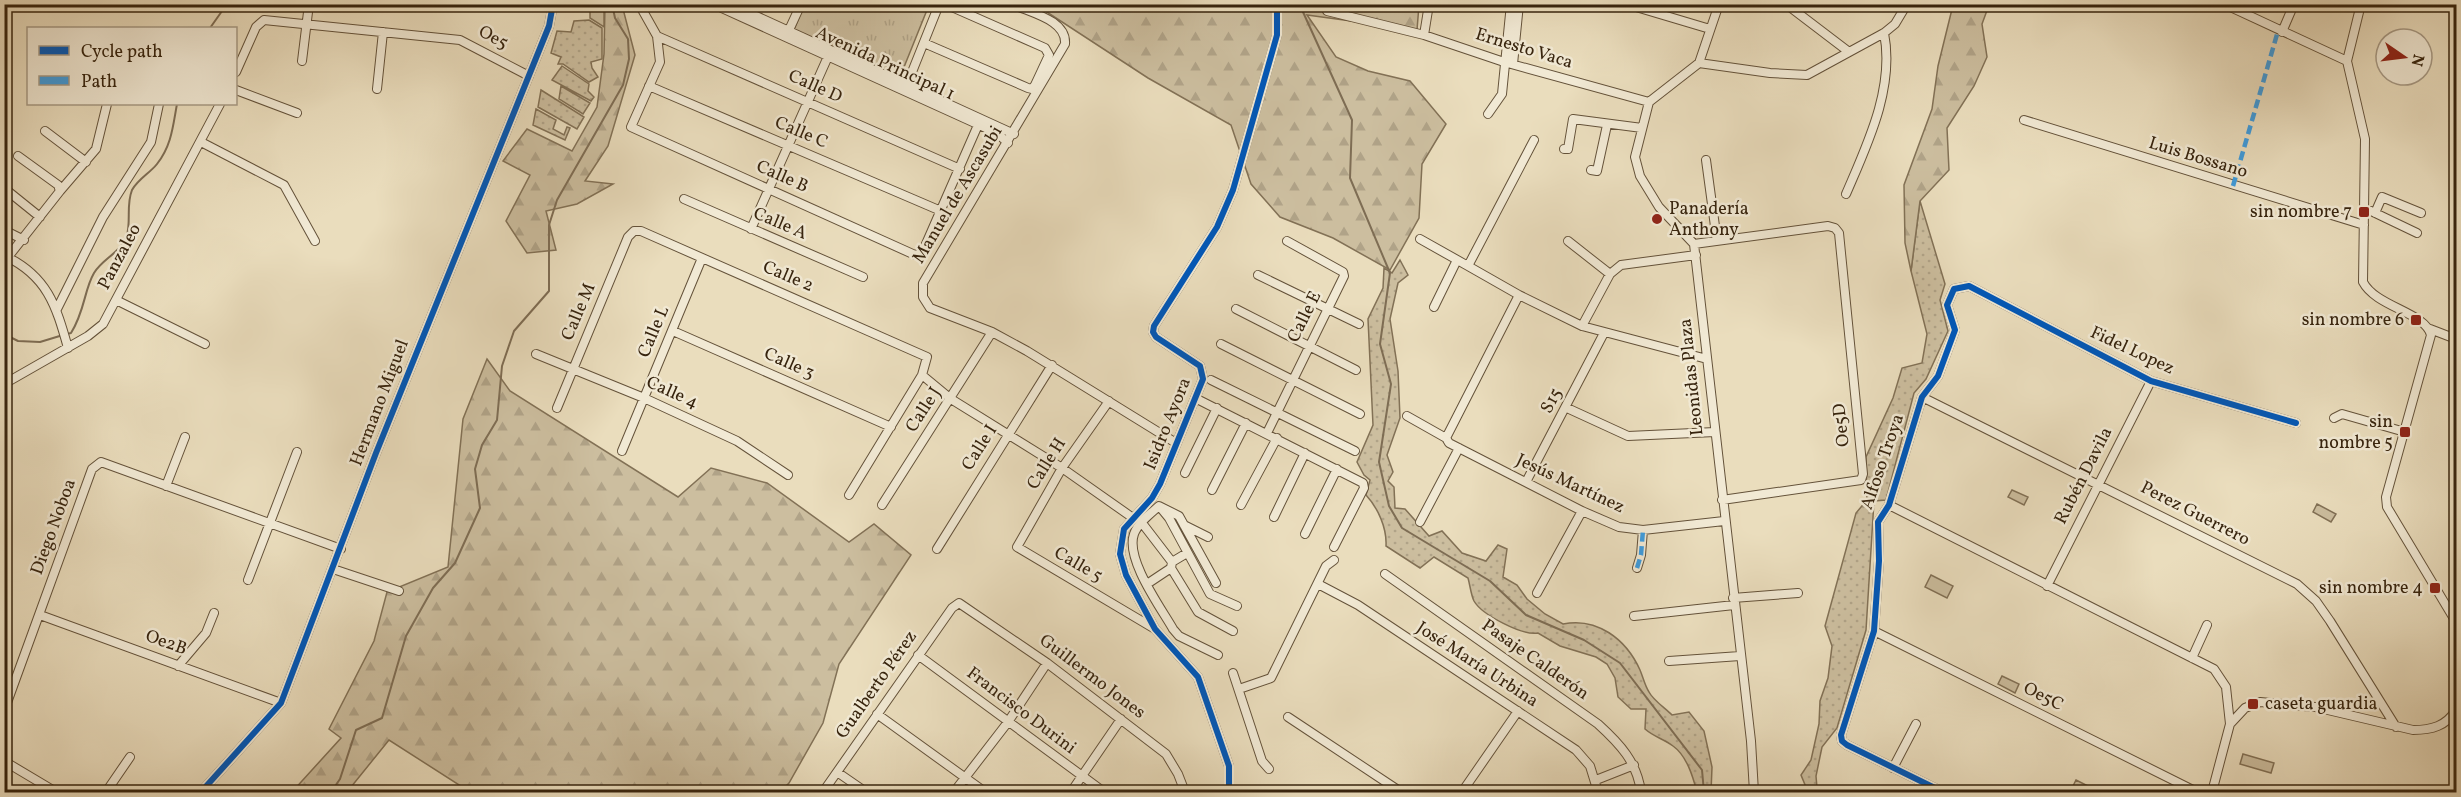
<svg xmlns="http://www.w3.org/2000/svg" width="2461" height="797" viewBox="0 0 2461 797" font-family="Vollkorn,serif">
<style>
.grass{fill:url(#grass-dots);stroke:#827156;stroke-width:1.5}
.forest{fill:url(#forest-firs);stroke:#827156;stroke-width:1.5}
.park{fill:url(#park-tufts);stroke:#827156;stroke-width:1.5}
.pitch{fill:#ccbe9f;stroke:#827156;stroke-width:1.5}
.lines{fill:none;stroke-linecap:round;stroke-linejoin:round}
.stream{stroke:#7e6d54;stroke-width:2}
.minor-casing{stroke:#64523a;stroke-width:10}
.minor{stroke:#f1e9d4;stroke-width:8}
.quiet{stroke:#3e9cde;stroke-width:4.5;stroke-dasharray:9 4.5;stroke-linecap:butt}
.cycleway-casing{stroke:#f1e9d4;stroke-width:10}
.cycleway{stroke:#0057b8;stroke-width:6}
.poi-dot{fill:#8f2418;stroke:#f1e9d4;stroke-width:2}
.labels{text-anchor:middle;dominant-baseline:central;stroke-width:5;stroke-linejoin:round;paint-order:stroke}
.street-label{font-size:18px;fill:#37240e;stroke:#f1e9d4}
.poi-label{font-size:18px;fill:#37240e;stroke:#f1e9d4;text-anchor:end}
</style>
<defs>
<pattern id="grass-dots" width="8" height="8" patternUnits="userSpaceOnUse" patternTransform="scale(1.5)"><rect width="8" height="8" fill="#ccbe9f"/><path d="M2 2h.1M6 6h.1" fill="none" stroke="#b0a388" stroke-width="1.8" stroke-linecap="round"/></pattern>
<pattern id="forest-firs" width="22" height="20" patternUnits="userSpaceOnUse" patternTransform="scale(1.5)"><rect width="22" height="20" fill="#ccbe9f"/><path d="M5 1l3.5 6h-7zM16 11l3.5 6h-7z" fill="#b0a388"/></pattern>
<pattern id="park-tufts" width="24" height="20" patternUnits="userSpaceOnUse" patternTransform="scale(1.5)"><rect width="24" height="20" fill="#ccbe9f"/><path d="M3 7l-1-3M5 7V3M7 7l1-3M15 17l-1-3M17 17v-4M19 17l1-3" fill="none" stroke="#b0a388"/></pattern>
</defs>
<rect width="100%" height="100%" fill="#eaddbd"/>
<filter id="stains"><feTurbulence type="fractalNoise" baseFrequency=".00333" numOctaves="4"/><feColorMatrix values="0 0 0 0 .2 0 0 0 0 .09 0 0 0 0 .02 0 0 0 .5 -.17"/></filter>
<radialGradient id="worn" r=".72"><stop offset=".6" stop-color="#630" stop-opacity="0"/><stop offset="1" stop-color="#630" stop-opacity=".3"/></radialGradient>
<!-- grass -->
<path class="grass" d="M589,20l13,8v31l-11,3 1,6 6,9 -9,5 -26,-18h-5l3,-7 -10,-4 6,-22 14,1 3,-11z
M562,66l27,18 -1,7 6,6 -3,4 -39,-21z
M561,86l29,17 -7,11 -24,-15z
M541,90l43,27 -7,12 -39,-22z
M536,109l20,11 -3,9 11,6 3,-8 3,1 -5,12 -32,-15z
M1920,201l25,83 -5,16 8,31 -22,48 -12,14 -28,107 -12,1 -8,129 -29,98 -15,19 -6,29 1,12 14,4h-23l-7,-17 10,-15 8,-36 1,-23 8,-23 4,-32 -7,-20 31,-113 11,-13 -1,-43 27,-59 9,-30 20,-5 5,-29 -16,-63z
M1400,260l8,15 -10,8 -8,36 8,52 2,47 -13,37 6,17 -5,9 6,6 1,21 10,1 24,27 13,-5 20,22 24,8 12,-16 9,4 -4,28 14,8 10,14 18,15 18,10c34,-7 63,15 77,46 3,7 5,16 9,22 4,8 16,16 23,23l17,-3 15,19 8,36 -1,25h-14c-4,-15 -10,-36 -24,-46 -9,-7 -19,-9 -28,-17l1,-20h-15l-13,-12 -3,-19 -8,-14 -11,-7 -36,-11 -22,-13c-15,3 -56,-18 -64,-32 -3,-6 -4,-16 -6,-23l-34,-21 -14,11 -34,-22c1,-18 -8,-38 -20,-51l4,-15 -6,-5 -7,-13 16,-37 -5,-106 15,-31 1,-20 8,5z"/>
<!-- forest -->
<path class="forest" d="M590,5h14v22l-14,-9z
M605,5h17l13,50 -27,91 -23,35 28,3 -36,20 -31,7 10,39 -29,3 -21,-32 24,-46 -27,-14 24,-32 45,22 25,-44 7,-53z
M1036,5h383l-2,25 -110,-15 29,42 32,14 42,10 36,43 -24,40 -3,54 -29,52 -57,-32 -53,-21 -29,-33 -20,-59 -83,-47z
M1953,5h36l-7,19 5,33 -13,29 -27,42 2,42 -29,31 -9,70 -6,-28 -1,-58 28,-76 6,-43z
M487,359l23,32 168,106 33,-29 56,15 82,59 25,-18 37,31 -72,109 -16,59 -34,60 -9,9h-310l-81,-52 -42,52h-55l49,-54 -12,-9 45,-88 13,-49 61,-25 15,-148z"/>
<!-- park -->
<path class="park" d="M804,5h125l-29,72 -106,-47z"/>
<!-- pitch -->
<path class="pitch" d="M2012,490l16,7 -4,8 -16,-8z
M2317,504l19,10 -5,8 -18,-10z
M1931,575l22,11 -6,12 -22,-11z
M2002,676l17,8 -4,9 -17,-9z
M2243,754l31,9 -3,10 -31,-9z
M2076,780l20,10 -1,2h-19l-5,-2z"/>
<g class="lines">
<!-- stream -->
<path class="stream" d="M1304,4l-1,8 49,108 -2,58 40,95 -10,71 11,40 -12,78 10,44 13,22 88,53 36,34 58,25 36,23 82,107 2,22
M210,28l17,-24
M4,334l14,7 22,1 23,-7
M67,334l4,-1c14,-22 13,-43 23,-60 9,-15 27,-20 33,-38 4,-15 -1,-30 5,-45 6,-11 18,-17 25,-26 15,-19 16,-39 20,-60
M331,792l9,-13 16,-49 26,-12 24,-82 27,-48 22,-25 25,-55 -5,-39 7,-24 15,-25 5,-54 12,-35 35,-40v-66l8,-25 66,-115 6,-26 -1,-20 -13,-21 -3,-14"/>
<defs>
<path id="minor" d="M639,4l18,32 3,26 -29,65 284,128 7,-2 56,-128
M713,4l284,129 11,10
M730,4l284,130
M1012,4c19,9 55,16 53,40l-142,239v14l7,11 62,24 35,19 149,92
M1324,4l3,7 97,24 80,27 145,40
M1626,4l84,25
M1719,4l-20,59 -50,39 -14,55 5,19 19,31 35,37 57,497 3,51
M1786,4l63,48
M2224,4l123,57
M2361,4l-14,57 18,78 -2,143c13,25 62,30 68,53l-45,162 1,10 69,115
M789,30l12,-26
M2282,32l12,-28
M1424,35l5,-31
M657,36l303,133
M924,43l104,45 4,1 3,-4 14,-30 -4,-7 -100,-44
M302,61l7,-57
M1699,63l71,10 37,2 77,-42 11,-9 12,-20
M1513,64l6,-60
M236,72l20,-45 8,-7 196,20 69,36
M649,86l292,125
M906,87l32,-80 5,-3
M377,89l6,-57
M236,90l61,23
M1488,114l14,-20 9,-90
M2024,120l340,105
M45,131l41,31
M1534,140l-66,126 51,29 63,31 125,33
M201,142l83,43 31,56
M1564,149h4l5,-30 69,9
M1706,160l11,81
M1591,170l6,1 10,-46
M4,188l36,29
M60,191l36,-42 11,-45
M1846,194c21,-49 49,-106 38,-161
M684,199l179,78
M2371,211l46,22
M2375,213l7,-16 39,16
M751,229l79,-177
M4,230l20,10
M1420,239l48,27
M1568,241l42,33
M1694,244l134,-18 7,2 4,5 24,241 -2,6 -139,20
M5,256c42,20 51,49 63,92
M8,257l52,-66 -2,-6 -40,-29
M1258,275l101,49
M116,300l89,44
M1434,307l23,-47
M57,309l46,-92 48,-75 8,-38
M1236,309l120,61
M1582,326l28,-52 11,-9 75,-10
M2430,329l26,10
M673,331l218,96
M1221,344l139,70
M536,354l108,44 93,43 51,34
M922,375l29,24 111,69 71,50
M1211,380l144,71
M4,384l84,-48 15,-12 117,-220
M1922,397l375,187 19,17 14,20 66,106
M1195,398l168,85 1,5 -30,59
M1109,401l-47,67 -45,79 138,82
M557,408l71,-171 6,-6h7l286,126 -5,18 -73,120
M1567,408l61,28 87,-4
M1407,416l39,22 3,5 133,68 37,16 24,3 81,-9
M2334,418l8,-4 63,18
M1267,433l77,-157 -1,-4 -56,-31
M1446,438l73,-143
M622,451l80,-193
M1185,473l32,-65
M1526,482l78,-149
M166,486l19,-49
M1212,490l34,-67
M882,505l110,-173
M1241,505l36,-67
M1889,505l325,164 12,18 4,37
M1160,507l9,11 41,76 27,12
M1274,517l31,-64
M1420,522l39,-74
M1142,523l30,39
M1184,525l24,12
M1305,534l32,-65
M937,549l115,-184
M1187,553l-15,9 -1,6 27,44 35,19
M1637,568l4,-13 2,-25
M333,569l66,22
M1385,574l213,150c22,20 39,38 43,68
M248,580l49,-128
M1216,583l-37,-67 -20,-10c-9,8 -21,17 -25,28 -9,25 27,74 39,95l6,7 39,19
M1147,584l24,-16
M1318,584l40,21 218,145 14,16 8,26
M2047,586l104,-205
M1537,593l45,-82
M1733,598l65,-5
M40,615l241,88
M1634,616l100,-11
M1874,631l323,161
M918,655l186,137
M2192,658l15,-33
M1669,661l71,-5
M178,666l28,-33 8,-20
M1233,673l29,88 7,8
M1239,689l32,-11 55,-112 8,-6
M4,711l88,-242 9,-7 240,87
M877,714l108,78
M1288,717l113,75
M4,761l52,31
M1893,768l23,-44
M837,772l29,20
M1596,780l38,-15
M106,792l24,-35
M201,792l80,-89 95,-250 173,-427 4,-22
M823,792l129,-184 7,-5 88,60 119,91 12,20 7,18
M954,792l54,-70 39,-59
M1071,792l50,-73
M1229,792v-26l-31,-89 -43,-48 -29,-54 -6,-21 4,-25 28,-31 8,-14 43,-105 -3,-13 -44,-29 -3,-5 1,-6 63,-99 16,-37 44,-155v-31
M1462,792l56,-81
M1943,792l-96,-47 -5,-4 -1,-6 33,-104 5,-70 -1,-39 11,-17 33,-108 16,-21 17,-46 -8,-25 7,-16 15,-3 182,95 145,42
M2212,792l18,-68 15,-16 15,-6 55,5 98,23c19,0 33,-4 43,-20"/>
</defs>
<!-- minor casing -->
<use href="#minor" class="minor-casing"/>
<!-- minor -->
<use href="#minor" class="minor"/>
<!-- quiet -->
<path class="quiet" d="M2233,186l45,-155
M1637,568l4,-13 2,-25"/>
<defs>
<path id="cycleway" d="M201,792l80,-89 95,-250 173,-427 4,-22
M1229,792v-26l-31,-89 -43,-48 -29,-54 -6,-21 4,-25 28,-31 8,-14 43,-105 -3,-13 -44,-29 -3,-5 1,-6 63,-99 16,-37 44,-155v-31
M1943,792l-96,-47 -5,-4 -1,-6 33,-104 5,-70 -1,-39 11,-17 33,-108 16,-21 17,-46 -8,-25 7,-16 15,-3 182,95 145,42"/>
</defs>
<!-- cycleway casing -->
<use href="#cycleway" class="cycleway-casing"/>
<!-- cycleway -->
<use href="#cycleway" class="cycleway"/>
</g>
<!-- markers -->
<g class="poi-dot">
<rect x="2358" y="206" width="12" height="12" rx="3"/>
<circle cx="1657" cy="219" r="6"/>
<rect x="2410" y="314" width="12" height="12" rx="3"/>
<rect x="2399" y="426" width="12" height="12" rx="3"/>
<rect x="2429" y="582" width="12" height="12" rx="3"/>
<rect x="2247" y="698" width="12" height="12" rx="3"/>
</g>
<g class="labels">
<!-- street labels -->
<g class="street-label">
<text transform="translate(493 38) rotate(28)">Oe5</text>
<text transform="translate(1524 49) rotate(17)">Ernesto Vaca</text>
<text transform="translate(885 64) rotate(25)">Avenida Principal 1</text>
<text transform="translate(815 87) rotate(24)">Calle D</text>
<text transform="translate(801 133) rotate(23)">Calle C</text>
<text transform="translate(2198 158) rotate(17)">Luis Bossano</text>
<text transform="translate(782 177) rotate(24)">Calle B</text>
<text transform="translate(958 195) rotate(-59)">Manuel de Ascasubi</text>
<text transform="translate(780 224) rotate(23)">Calle A</text>
<text transform="translate(120 257) rotate(-62)">Panzaleo</text>
<text transform="translate(788 277) rotate(23)">Calle 2</text>
<text transform="translate(579 312) rotate(-67)">Calle M</text>
<text transform="translate(1305 317) rotate(-64)">Calle E</text>
<text transform="translate(654 332) rotate(-67)">Calle L</text>
<text transform="translate(2132 351) rotate(25)">Fidel Lopez</text>
<text transform="translate(789 364) rotate(24)">Calle 3</text>
<text transform="translate(1692 377) rotate(-96)">Leonidas Plaza</text>
<text transform="translate(672 393) rotate(24)">Calle 4</text>
<text transform="translate(1552 401) rotate(-62)">S15</text>
<text transform="translate(380 403) rotate(-69)">Hermano Miguel</text>
<text transform="translate(924 410) rotate(-57)">Calle J</text>
<text transform="translate(1168 424) rotate(-68)">Isidro Ayora</text>
<text transform="translate(1842 425) rotate(-96)">Oe5D</text>
<text transform="translate(980 448) rotate(-58)">Calle I</text>
<text transform="translate(1883 462) rotate(-71)">Alfoso Troya</text>
<text transform="translate(1047 464) rotate(-58)">Calle H</text>
<text transform="translate(2084 476) rotate(-63)">Rubén Davila</text>
<text transform="translate(1570 484) rotate(25)">Jesús Martínez</text>
<text transform="translate(2195 514) rotate(27)">Perez Guerrero</text>
<text transform="translate(54 527) rotate(-70)">Diego Noboa</text>
<text transform="translate(1078 565) rotate(30)">Calle 5</text>
<text transform="translate(166 643) rotate(20)">Oe2B</text>
<text transform="translate(1535 660) rotate(35)">Pasaje Calderón</text>
<text transform="translate(1477 665) rotate(33)">José María Urbina</text>
<text transform="translate(1092 677) rotate(37)">Guillermo Jones</text>
<text transform="translate(877 685) rotate(-55)">Gualberto Pérez</text>
<text transform="translate(2043 697) rotate(27)">Oe5C</text>
<text transform="translate(1021 711) rotate(37)">Francisco Durini</text>
</g>
<!-- poi labels -->
<g class="poi-label">
<text x="1669" y="209" text-anchor="start">Panadería<tspan x="1669" dy="21">Anthony</tspan></text>
<text x="2352" y="212">sin nombre 7</text>
<text x="2404" y="320">sin nombre 6</text>
<text x="2393" y="422">sin<tspan x="2393" dy="21">nombre 5</tspan></text>
<text x="2423" y="588">sin nombre 4</text>
<text x="2265" y="704" text-anchor="start">caseta guardia</text>
</g>
</g>
<!-- margin -->
<rect width="2461" height="797" fill="none" stroke="#eaddbd" stroke-width="24"/>
<rect x="6" y="6" width="2449" height="785" fill="none" stroke="#37240e" stroke-width="3"/>
<rect x="12" y="12" width="2437" height="773" fill="none" stroke="#37240e" stroke-width="1.5"/>
<!-- legend -->
<rect x="27" y="27" width="210" height="78" fill="#f1e9d4" stroke="#a79a85" stroke-width="1.5"/>
<rect x="39" y="46" width="30" height="9" fill="#0057b8" stroke="#a79a85" stroke-width="1.5"/>
<text x="81" y="57" font-size="18" fill="#37240e">Cycle path</text>
<rect x="39" y="76" width="30" height="9" fill="#3e9cde" stroke="#a79a85" stroke-width="1.5"/>
<text x="81" y="87" font-size="18" fill="#37240e">Path</text>
<!-- north arrow -->
<g transform="translate(2404 57) rotate(104)"><circle r="28" fill="#f1e9d4" stroke="#a79a85" stroke-width="1.5"/>
<path d="M0-4.5L10 22L0 15L-10 22Z" fill="#8f2418"/>
<text y="-9" font-size="16" font-weight="bold" text-anchor="middle" fill="#37240e">N</text>
</g>
<rect width="100%" height="100%" filter="url(#stains)"/>
<rect width="100%" height="100%" fill="url(#worn)"/>
</svg>
